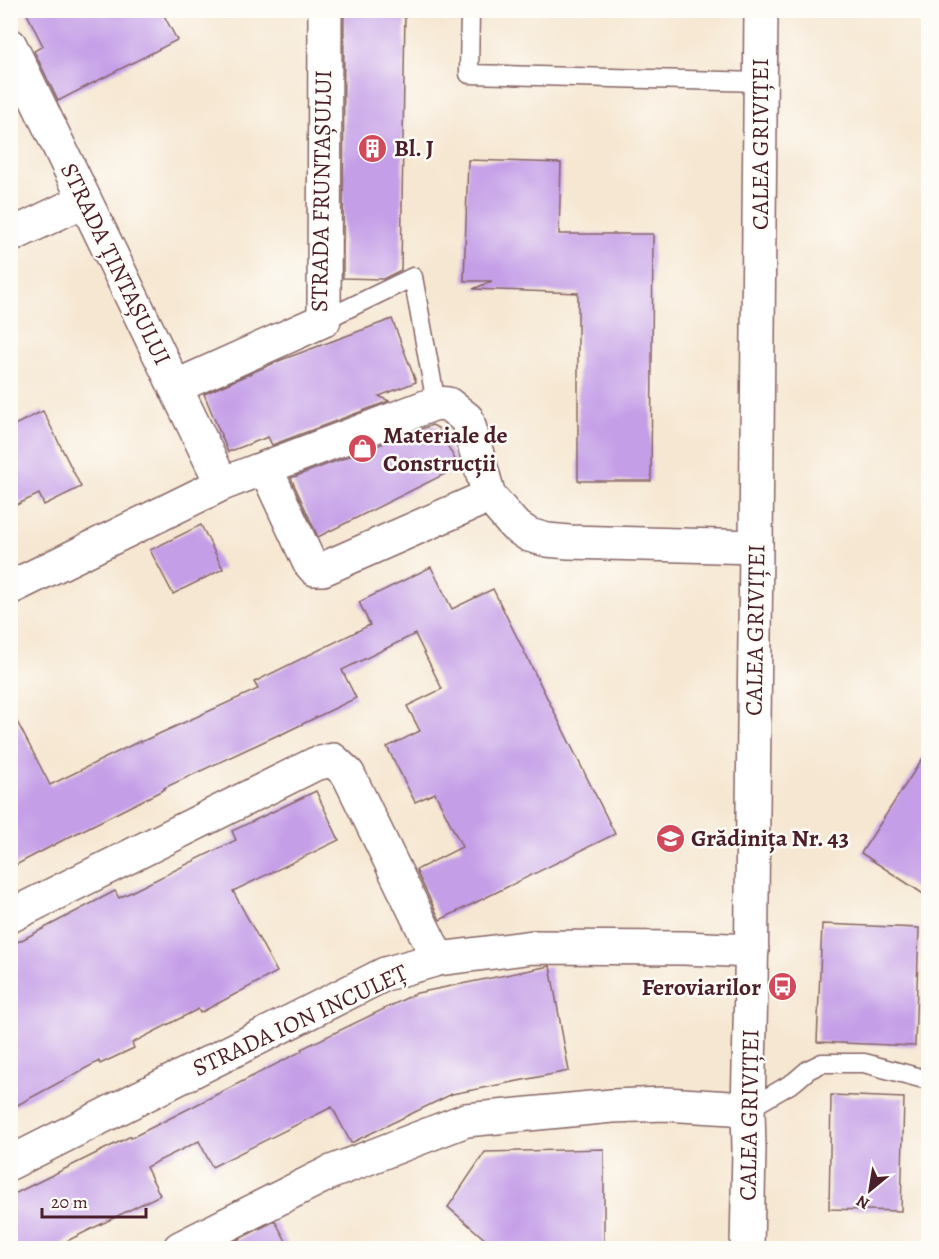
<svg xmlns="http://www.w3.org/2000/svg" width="939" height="1259" viewBox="0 0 939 1259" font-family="Alegreya,serif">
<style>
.building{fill:#c49ee7}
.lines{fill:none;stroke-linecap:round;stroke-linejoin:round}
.service-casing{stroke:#866565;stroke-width:21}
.minor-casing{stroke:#866565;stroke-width:36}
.primary-casing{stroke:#866565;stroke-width:36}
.service{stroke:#fff;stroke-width:18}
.minor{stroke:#fff;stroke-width:33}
.primary{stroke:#fff;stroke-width:33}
.labels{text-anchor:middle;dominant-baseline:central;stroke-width:5;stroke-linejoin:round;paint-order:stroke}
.street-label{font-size:24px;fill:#4a1f2b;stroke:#fdfcf7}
.poi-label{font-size:24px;font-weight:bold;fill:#4a1f2b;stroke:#fdfcf7;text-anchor:start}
</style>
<rect width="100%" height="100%" fill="#fdfcf7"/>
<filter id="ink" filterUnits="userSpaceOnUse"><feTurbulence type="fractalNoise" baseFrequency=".0167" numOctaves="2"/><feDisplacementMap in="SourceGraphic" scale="12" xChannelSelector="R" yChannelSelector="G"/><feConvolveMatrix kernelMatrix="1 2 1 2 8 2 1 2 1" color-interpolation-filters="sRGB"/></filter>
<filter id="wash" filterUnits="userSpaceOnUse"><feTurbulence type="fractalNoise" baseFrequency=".008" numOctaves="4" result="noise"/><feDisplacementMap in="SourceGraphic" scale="24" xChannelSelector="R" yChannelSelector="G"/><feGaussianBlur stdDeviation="1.35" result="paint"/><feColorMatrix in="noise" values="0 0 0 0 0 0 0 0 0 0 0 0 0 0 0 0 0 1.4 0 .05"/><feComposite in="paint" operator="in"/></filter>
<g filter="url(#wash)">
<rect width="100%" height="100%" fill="#f6e7d2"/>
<g id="blocks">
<!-- building -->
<path class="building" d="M25,10h136l16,30 -119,61 -24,-50 9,-5z
M344,10h61l-4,260 -18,9 -40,-1z
M468,160l93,3 -2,71h94l-2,247h-73v-188l-105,-4 19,-8h-28z
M392,319l24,63 -37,14 10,5 -117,44 -4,-8 -40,15 -24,-58 77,-34z
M43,411l38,76 -37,18 -5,-11 -29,14v-81z
M432,425l6,3 21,39 -141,70 -27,-59z
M201,525l22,44 -50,25 -23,-44z
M431,567l21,42 41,-20 122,245 -175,86 -24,-50 46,-23 -27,-54 -20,9 -28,-55 33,-16 -13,-25 35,-17 -27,-55 -73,36 14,28 -76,37v-1l-116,54 1,1 -96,48 -59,31v-160l40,77 90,-44 1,1 117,-53 -4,-7 116,-57 -11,-23z
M928,750v147l-67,-44z
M316,791l23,49 -106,51 44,81 -77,41 -2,-4 -66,34 2,5 -34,16 -1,-3 -89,48v-163l105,-55 4,7 117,-58 -4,-9z
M822,924l97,4 -4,118 -98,-4z
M550,966l19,105 -117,23 -101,49 -19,-36 -120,60 -13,-26 -53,26 14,28 -107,53h-43v-52l121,-60v2l171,-87 -1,-2 116,-56z
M831,1095l73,3 -3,113 -72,-2z
M604,1149v99h-109l-47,-41 37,-55z
M275,1221l15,27h-69z"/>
</g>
</g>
<g filter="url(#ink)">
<use href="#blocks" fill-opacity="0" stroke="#866565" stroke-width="1.5"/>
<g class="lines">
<defs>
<path id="service" d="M470,10l-1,64 291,8
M324,320l89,-43 23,126
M748,1109l46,-27 14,-12 14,-7h42l64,17"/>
<path id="minor" d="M10,45l212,439
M10,236l75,-36
M175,387l149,-67 1,-310
M266,469l43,93 6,7h8l166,-73
M10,588l212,-104 214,-81 12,1 19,15 22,77 25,29 15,10 18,5 22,2 187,5
M10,916l305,-152 18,-4 15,14 90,185
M10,1163l375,-189 53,-15 95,-12 151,1 68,3
M180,1248l149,-75 137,-53 146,-14 53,-2 83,5"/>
<path id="primary" d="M747,1248l2,-99 -1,-40 3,-122 5,-440 5,-537"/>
</defs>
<!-- service casing -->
<use href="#service" class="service-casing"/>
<!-- minor casing -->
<use href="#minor" class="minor-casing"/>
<!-- primary casing -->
<use href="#primary" class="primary-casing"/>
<!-- service -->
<use href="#service" class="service"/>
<!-- minor -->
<use href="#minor" class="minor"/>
<!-- primary -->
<use href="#primary" class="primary"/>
</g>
</g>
<!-- icons -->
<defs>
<symbol id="building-disc" viewBox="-11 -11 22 22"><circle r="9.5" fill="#d1495b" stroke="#fdfcf7"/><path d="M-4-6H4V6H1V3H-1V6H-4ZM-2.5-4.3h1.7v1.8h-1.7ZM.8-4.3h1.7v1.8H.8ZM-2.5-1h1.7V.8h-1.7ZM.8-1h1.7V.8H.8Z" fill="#fff"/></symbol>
<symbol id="shop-disc" viewBox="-11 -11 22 22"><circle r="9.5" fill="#d1495b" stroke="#fdfcf7"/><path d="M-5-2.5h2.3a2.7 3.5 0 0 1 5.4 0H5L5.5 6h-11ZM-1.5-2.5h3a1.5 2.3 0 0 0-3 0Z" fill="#fff"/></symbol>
<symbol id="school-disc" viewBox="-11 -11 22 22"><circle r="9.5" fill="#d1495b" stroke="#fdfcf7"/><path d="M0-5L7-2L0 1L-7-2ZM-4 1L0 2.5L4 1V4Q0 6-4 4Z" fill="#fff"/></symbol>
<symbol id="bus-disc" viewBox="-11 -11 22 22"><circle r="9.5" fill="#d1495b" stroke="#fdfcf7"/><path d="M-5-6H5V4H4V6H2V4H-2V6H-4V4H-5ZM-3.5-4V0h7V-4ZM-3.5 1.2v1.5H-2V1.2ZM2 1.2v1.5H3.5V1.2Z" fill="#fff"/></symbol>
</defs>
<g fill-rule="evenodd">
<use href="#building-disc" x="356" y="132" width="33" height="33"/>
<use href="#shop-disc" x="346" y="432" width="33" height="33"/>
<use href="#school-disc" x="654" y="822" width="33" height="33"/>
<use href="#bus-disc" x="766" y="970" width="33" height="33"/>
</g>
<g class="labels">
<!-- street labels -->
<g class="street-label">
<text transform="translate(760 144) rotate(-90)">CALEA GRIVIȚEI</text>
<text transform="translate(321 191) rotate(-89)">STRADA FRUNTAȘULUI</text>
<text transform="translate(116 264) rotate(64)">STRADA ȚINTAȘULUI</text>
<text transform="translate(755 630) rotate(-89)">CALEA GRIVIȚEI</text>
<text transform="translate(300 1020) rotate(-25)">STRADA ION INCULEȚ</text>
<text transform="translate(749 1115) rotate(-89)">CALEA GRIVIȚEI</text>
</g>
<!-- poi labels -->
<g class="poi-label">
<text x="394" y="148">Bl. J</text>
<text x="383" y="435">Materiale de<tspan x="383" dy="28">Construcții</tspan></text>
<text x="691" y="838">Grădinița Nr. 43</text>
<text x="761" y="987" text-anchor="end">Feroviarilor</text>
</g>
</g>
<!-- margin -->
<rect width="939" height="1259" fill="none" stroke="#fdfcf7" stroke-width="36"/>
<!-- north arrow -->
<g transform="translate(870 1190) rotate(210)" stroke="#fdfcf7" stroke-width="4.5" paint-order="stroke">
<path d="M0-4.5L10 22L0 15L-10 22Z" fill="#4a1f2b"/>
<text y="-9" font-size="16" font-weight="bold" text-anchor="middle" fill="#4a1f2b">N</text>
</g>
<!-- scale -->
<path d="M42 1208v9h104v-9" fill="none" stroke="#4a1f2b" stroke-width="3"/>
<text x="51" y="1208" font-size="18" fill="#4a1f2b" stroke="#fdfcf7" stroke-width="4.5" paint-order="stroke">20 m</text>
</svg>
